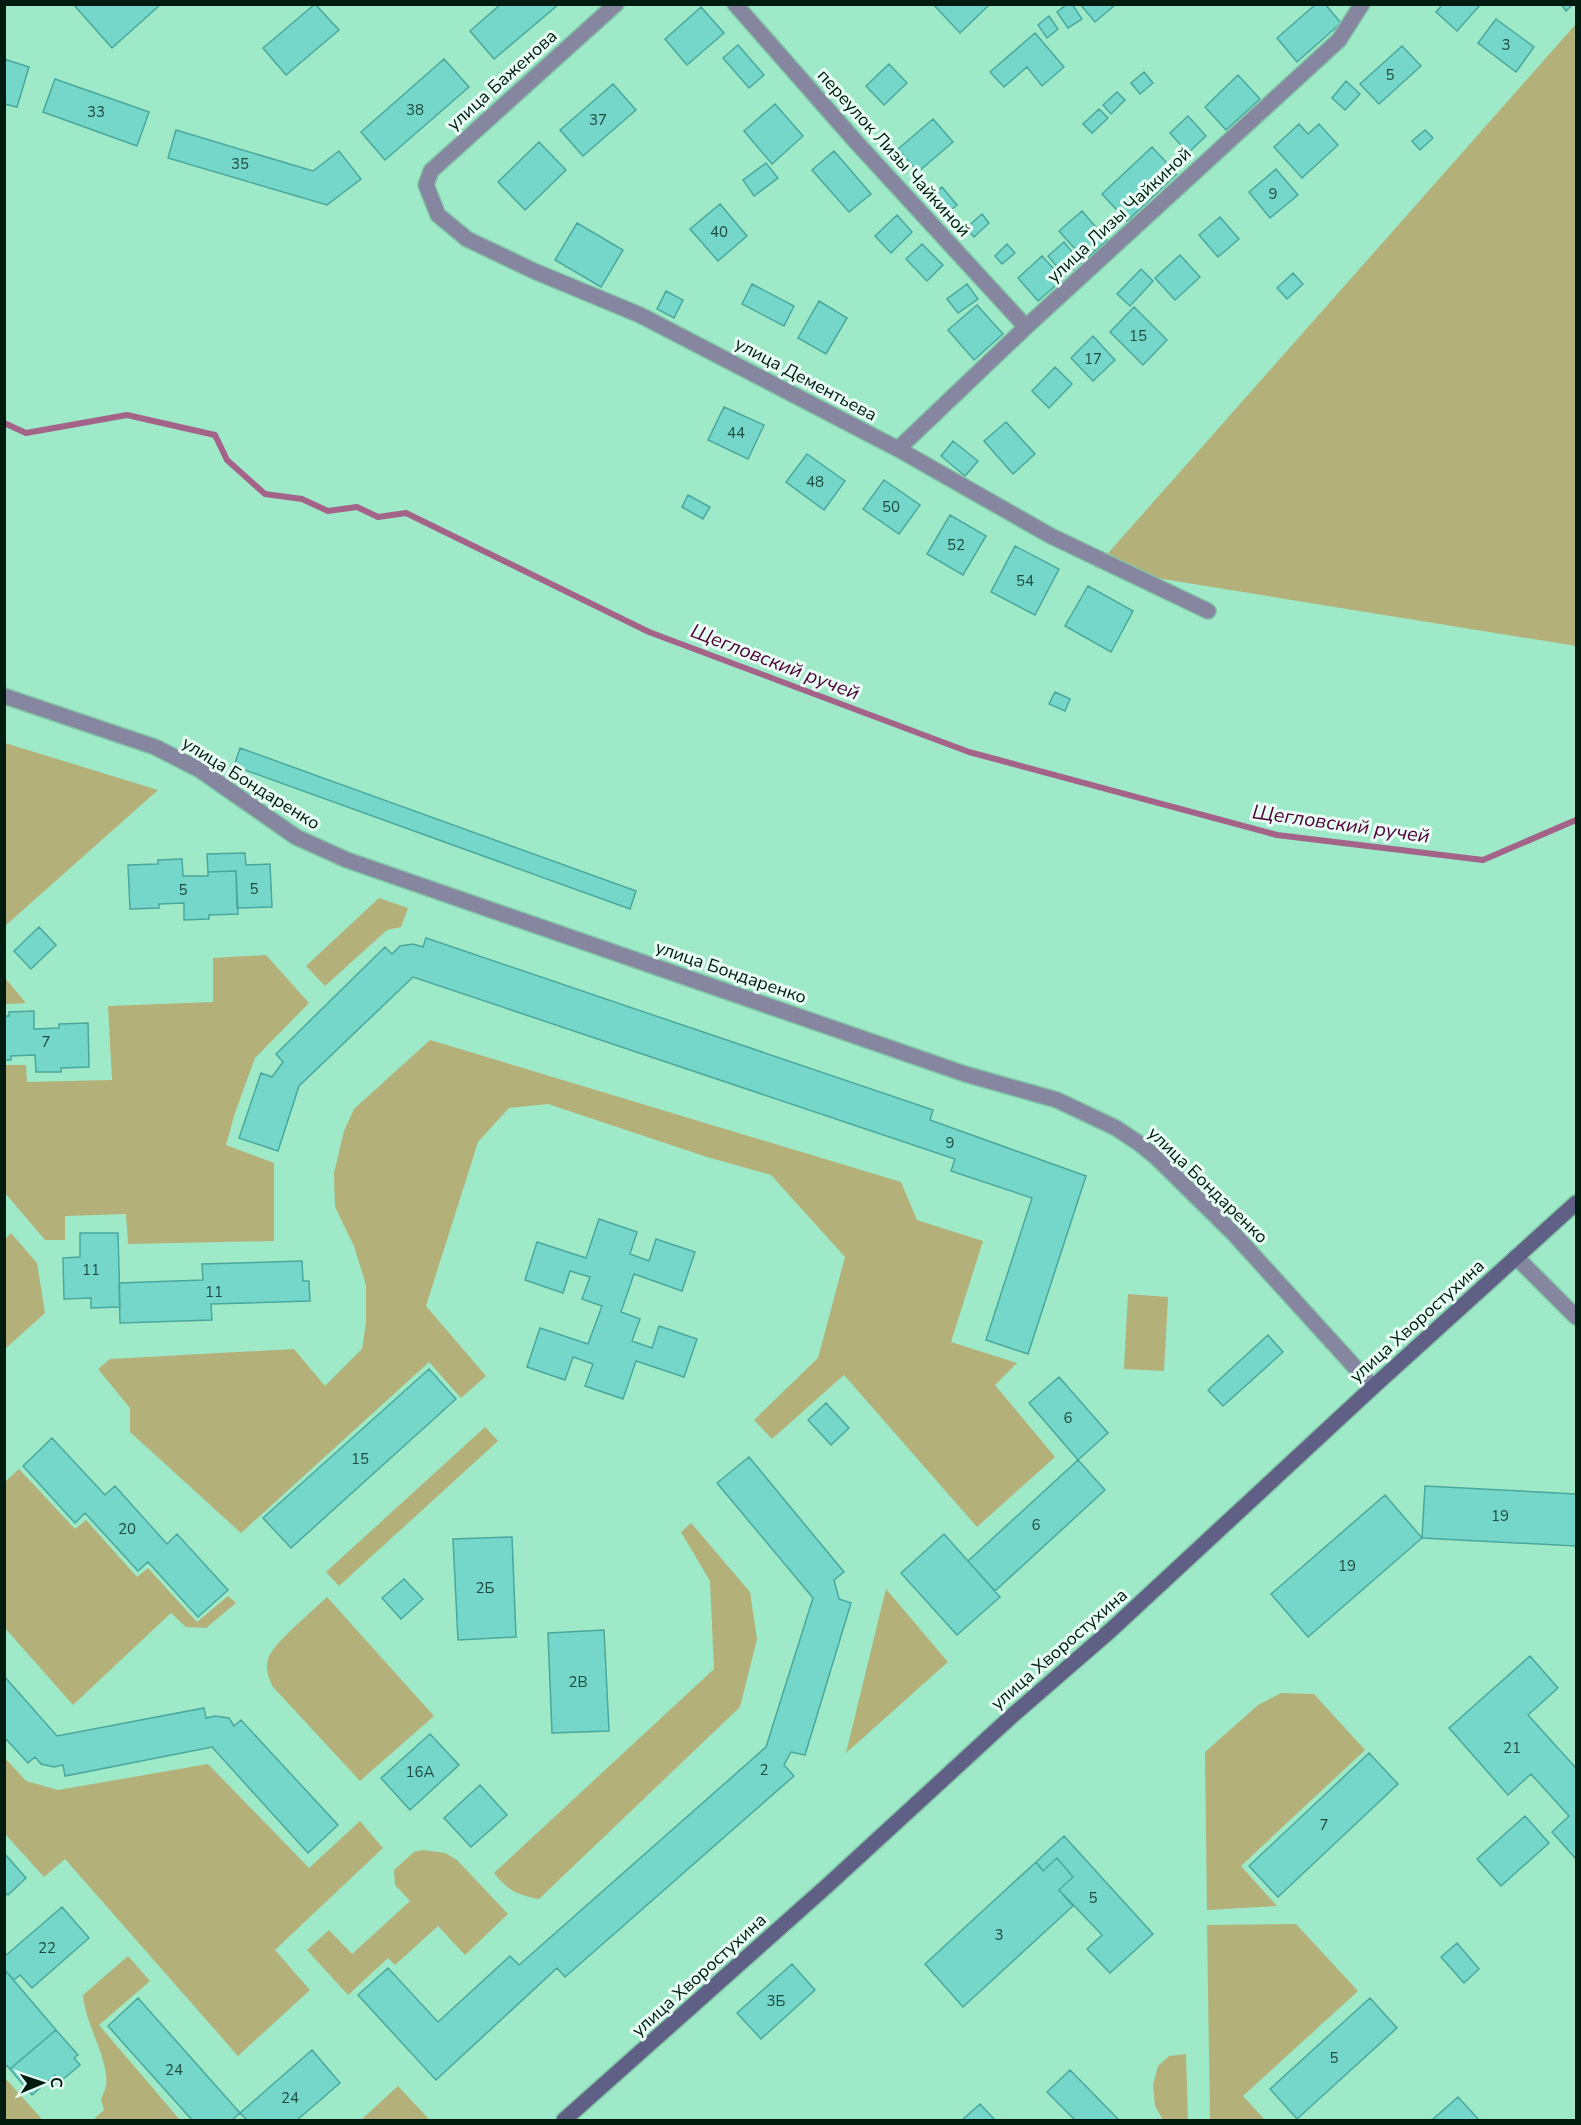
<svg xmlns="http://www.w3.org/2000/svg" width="1581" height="2125" viewBox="0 0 1581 2125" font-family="'Nunito Sans',sans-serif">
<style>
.green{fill:#b4b07a}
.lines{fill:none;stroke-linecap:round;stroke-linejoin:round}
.stream{stroke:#a46489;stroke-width:6}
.building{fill:#75d7ca;stroke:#4aa79c;stroke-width:1.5}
.street-casing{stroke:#82c5a7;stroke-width:18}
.secondary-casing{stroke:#82c5a7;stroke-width:18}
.street{stroke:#8686a1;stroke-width:15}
.secondary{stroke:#605f86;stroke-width:15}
.labels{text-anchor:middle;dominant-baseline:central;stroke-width:6;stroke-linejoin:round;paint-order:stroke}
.number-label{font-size:15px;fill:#1d4b3e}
.street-label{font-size:18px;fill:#001c10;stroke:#e8fef4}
.water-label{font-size:20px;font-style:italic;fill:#52003a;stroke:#e8fef4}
</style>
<rect width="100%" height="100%" fill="#9eeac8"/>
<!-- green -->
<path class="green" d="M1576,24v622l-481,-78z
M5,743l153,47 -153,136 -1,-183z
M379,898l29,10 -7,19 -14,3 -62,56 -19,-20z
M266,955l43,48 -54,55 -20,55 -9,32 48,18v78l-146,3 -2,-30 -61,2v24h-20l-40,-47v-128h21l1,17 85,-2 -4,-74 105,-4v-44z
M5,978l21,25 -21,1z
M430,1040l471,142 16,38 66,21 -32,101 66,21 -22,22 60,72 -78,70 -133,-152 -72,64 -18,-19 64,-62 27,-101 -74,-82 -64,-18 -159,-53 -39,4 -31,34 -52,164 60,70 -25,22 -32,-36 -188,171 -111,-101v-24l-32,-39 12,-10 184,-10 31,37 37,-37 4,-27v-37l-12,-39 -19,-39 -1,-34 10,-42 10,-22z
M11,1233l26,30 8,50 -40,36v-110z
M1128,1294l40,3 -4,74 -40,-2z
M485,1427l13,14 -159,145 -13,-14z
M19,1469l56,60 11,-9 51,57 11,-9 49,54 31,-26 8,7 -30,25 -20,-1 -15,-14 -98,92 -68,-77v-146z
M691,1523l59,69 7,47 -17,68 -201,192c-24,-5 -30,-8 -45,-26l220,-204 -4,-88 -29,-49z
M886,1589l62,73 -102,91z
M327,1597l107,119 -74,65 -87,-94c-4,-8 -8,-18 -5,-28 4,-15 46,-49 59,-62z
M1281,1693l33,1 51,56 -124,116 36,40 -70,4 -2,-158 53,-47z
M4,1757l22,24 32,9 150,-26 101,104 51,-47 23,27 -108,102 35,40 -72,66 -173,-197 -21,18 -38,-42 -1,1z
M423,1850l22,3 12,7 51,54 -43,41 -27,-29 -43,39 -7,-7 -40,37 -41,-45 22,-20 23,24 58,-53 -15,-16 -1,-15 20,-18z
M1296,1924l62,67 -115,105 22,24h-55l-3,-195z
M128,1956l22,25 -51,44 81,95h-87l11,-10 -3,-10c1,-4 4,-9 5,-14 4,-25 -21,-62 -23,-91z
M1186,2054l2,66h-25l-8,-14 -2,-21 5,-19 11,-10z
M5,2078l36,40 -2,2h-34z
M398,2086l30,32 -2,2h-65z"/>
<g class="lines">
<!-- stream -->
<path class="stream" d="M4,423l22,10 101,-18 88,20 12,25 38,34 37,5 26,12 29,-4 21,10 28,-4 243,119 320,120 308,83 206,25 93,-40"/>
</g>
<!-- building -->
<path class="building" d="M73,4h88l-49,44z
M315,4l24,26 -53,45 -23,-27z
M501,4h58l-65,55 -24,-28z
M933,4h57l-30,29z
M1067,4h5l10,15 -14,9 -11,-16z
M1080,4h36l-21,18z
M1316,4h9l16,19 -44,39 -20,-24z
M1443,4h38l-24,27 -21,-19z
M1561,4h12l-7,7z
M701,7l23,26 -37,32 -22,-26z
M1049,16l9,13 -11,9 -9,-13z
M1496,19l38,28 -18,25 -38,-29z
M1035,33l29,34 -22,19 -15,-19 -23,20 -14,-15z
M738,45l26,30 -15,13 -26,-30z
M1402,46l19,20 -42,38 -19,-20z
M4,59l25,8 -12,40 -13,-3z
M444,59l25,28 -84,73 -24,-28z
M889,64l18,19 -23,22 -18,-19z
M1144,72l9,11 -13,11 -9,-11z
M1238,75l22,24 -34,31 -21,-23z
M55,79l94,33 -12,34 -94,-34z
M1346,81l14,13 -15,16 -13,-12z
M613,84l23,26 -53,46 -23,-26z
M1117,92l8,8 -14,14 -8,-9z
M775,104l28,32 -31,28 -28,-33z
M1099,109l9,9 -16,15 -9,-9z
M1188,116l18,20 -18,17 -18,-20z
M933,119l20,23 -35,30 -20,-23z
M1299,124l9,10 11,-10 19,21 -36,33 -28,-31z
M176,130l137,41 26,-20 22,28 -34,26 -159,-47z
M1425,130l8,8 -13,12 -8,-9z
M539,142l27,28 -41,40 -27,-28z
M1152,147l25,27 -50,47 -25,-27z
M834,151l37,43 -22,18 -37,-42z
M766,163l12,15 -24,18 -11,-16z
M1276,169l22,26 -28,23 -21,-26z
M942,187l15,18 -10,8 -15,-18z
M720,204l27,32 -29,25 -28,-32z
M1082,211l25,29 -22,20 -26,-29z
M982,214l7,9 -15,14 -8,-9z
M897,215l15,17 -21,21 -16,-17z
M1220,217l19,22 -21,18 -19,-22z
M577,223l46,27 -22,37 -46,-27z
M1064,242l17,21 -16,13 -17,-20z
M922,244l21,21 -16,16 -21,-22z
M1007,244l8,9 -13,11 -7,-8z
M1180,255l20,22 -25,23 -20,-22z
M1042,256l21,23 -25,22 -20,-23z
M1141,269l12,12 -23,25 -13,-12z
M1293,273l10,11 -16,15 -10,-11z
M752,284l42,22 -10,20 -42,-22z
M967,284l11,15 -20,14 -11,-14z
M666,291l17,9 -9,18 -17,-9z
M819,301l28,17 -21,36 -28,-16z
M977,305l26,29 -29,26 -26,-30z
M1134,307l33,33 -24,25 -33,-33z
M1093,336l22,24 -22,21 -22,-23z
M1055,367l17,17 -23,24 -17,-17z
M724,407l40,18 -16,34 -40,-19z
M1006,422l29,32 -22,20 -29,-33z
M953,441l25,20 -13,15 -24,-20z
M807,454l38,27 -21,29 -38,-28z
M884,480l36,25 -21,29 -36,-25z
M688,495l22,12 -7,12 -21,-12z
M950,515l36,21 -23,39 -36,-21z
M1015,546l44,23 -24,46 -44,-23z
M1088,586l45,25 -22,41 -46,-26z
M1055,692l15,7 -5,12 -16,-7z
M240,748l396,143 -6,18 -396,-143z
M245,853l1,12 24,-1 2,43 -35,1 -1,-37 -28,1 -1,-18z
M182,859l1,17h25v-4l28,-1 2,43 -29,1v4l-25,1v-17l-25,1v4l-29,1 -2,-44 30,-1v-4z
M39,927l17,18 -25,24 -17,-18z
M426,938l507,172 -3,10 156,56 -58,178 -42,-14 46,-142 -81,-27 4,-12 -542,-182 -114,109 -21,65 -39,-13 22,-65 11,4 11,-15 -7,-8 109,-107 7,7 8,-8 13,-2 10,3z
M34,1011v18l25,-1v-4l29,-1 1,44 -28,1v4h-25l-1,-17 -24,1v4h-7v-44h5v-4z
M599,1219l38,13 -7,22 19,7 7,-22 39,13 -13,39 -48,-17 -13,38 19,7 -8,22 20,7 7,-22 38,13 -13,38 -48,-16 -13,38 -38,-13 8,-22 -20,-7 -8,23 -38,-13 13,-39 48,16 14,-38 -20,-7 8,-22 -20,-6 -7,22 -38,-13 12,-38 49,16z
M80,1233h38l2,74 -29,1v-10l-27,1 -1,-41 17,-1z
M302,1261l1,20h6l1,20 -99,3 1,16 -92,3 -1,-40 84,-3 -1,-16z
M1268,1335l15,17 -60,54 -15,-16z
M429,1369l27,30 -165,149 -28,-30z
M1059,1377l49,56 -30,27 -49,-57z
M826,1403l23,25 -18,17 -23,-25z
M52,1438l53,57 10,-9 52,58 10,-10 51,56 -30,27 -50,-55 -10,9 -53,-58 -10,10 -52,-57z
M749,1457l95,115 -10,8 5,19 12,4 -46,152 -14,-3 -7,13 10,11 -229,201 -8,-9 -121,112 -78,-85 30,-27 50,54 72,-66 9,9 247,-218 47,-149 -96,-115z
M1078,1460l27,30 -110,101 -27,-30z
M1425,1486l151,8v52l-154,-8z
M1385,1495l37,43 -114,99 -37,-43z
M944,1534l56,63 -43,38 -56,-62z
M512,1537l4,100 -58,3 -5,-101z
M404,1579l19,20 -22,20 -19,-21z
M604,1630l5,101 -57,2 -4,-100z
M1530,1656l28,32 -30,27 48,53v91l-24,-27 17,-16 -38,-42 -23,21 -59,-67z
M4,1676l53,60 147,-28 2,10 9,-2 14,2 5,8 7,-6 97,105 -30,28 -96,-106 -147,29 -2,-11 -9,2 -13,-3 -6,-7 -7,6 -24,-26z
M430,1734l29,31 -49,45 -29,-32z
M1369,1753l29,31 -120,113 -29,-31z
M480,1785l27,30 -36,32 -27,-29z
M1525,1816l24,27 -48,43 -24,-27z
M1064,1836l89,98 -43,39 -23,-24 15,-14 -43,-45 14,-13 -16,-19 -14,13 -7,-9z
M4,1853l22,25 -18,17 -4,-4z
M1057,1858l16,19 -14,13 14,16 -110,101 -38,-43 111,-102 7,9z
M62,1907l27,31 -57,50 -12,-13 -6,5 -10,-11v-12z
M1457,1943l22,26 -15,14 -23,-26z
M792,1964l23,26 -54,49 -24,-26z
M4,1969l52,61 -46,39 -6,-6z
M138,1998l102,115 -8,7h-40l-84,-94z
M1370,1998l27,30 -100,91 -27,-30z
M56,2030l22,25 -4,3 6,7 -19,16 -6,-6 -23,20 -22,-26z
M312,2050l28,33 -43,37h-50l-7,-7z
M1070,2070l48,49 -1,1h-42l-28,-28z
M1458,2097l21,23h-47z
M980,2104l15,16h-33z"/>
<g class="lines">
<defs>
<path id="street" d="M616,4l-185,167 -5,14 12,30 29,24 67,32 106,44 258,134 153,87 157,75
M735,4l122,139 169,184
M898,449l128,-122 313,-287 23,-36
M4,696l151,51 45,23 96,67 51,23 618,214 92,26 59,28 24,16 17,14 77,76 139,153
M1516,1257l60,60"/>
<path id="secondary" d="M564,2120l264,-235 185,-170 98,-85 262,-243 203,-184"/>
</defs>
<!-- street casing -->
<use href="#street" class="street-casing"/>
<!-- secondary casing -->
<use href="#secondary" class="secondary-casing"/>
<!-- street -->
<use href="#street" class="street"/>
<!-- secondary -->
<use href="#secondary" class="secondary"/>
</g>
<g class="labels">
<!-- number labels -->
<g class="number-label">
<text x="1506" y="45">3</text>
<text x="1390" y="75">5</text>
<text x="415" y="110">38</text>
<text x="96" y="112">33</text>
<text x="598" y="120">37</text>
<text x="240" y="164">35</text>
<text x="1273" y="194">9</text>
<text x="719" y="232">40</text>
<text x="1138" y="336">15</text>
<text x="1093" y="359">17</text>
<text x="736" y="433">44</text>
<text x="815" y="482">48</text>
<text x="891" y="507">50</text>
<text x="956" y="545">52</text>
<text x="1025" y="581">54</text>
<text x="254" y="889">5</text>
<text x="183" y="890">5</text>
<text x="46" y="1042">7</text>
<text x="950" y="1143">9</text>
<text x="91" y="1270">11</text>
<text x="214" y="1292">11</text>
<text x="1068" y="1418">6</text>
<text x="360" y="1459">15</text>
<text x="1500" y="1516">19</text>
<text x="1036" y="1525">6</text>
<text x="127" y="1529">20</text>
<text x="1347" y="1566">19</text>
<text x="485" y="1588">2Б</text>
<text x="578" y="1682">2В</text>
<text x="1512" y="1748">21</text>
<text x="764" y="1770">2</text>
<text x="420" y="1772">16А</text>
<text x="1324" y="1825">7</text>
<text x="1093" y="1898">5</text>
<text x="999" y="1935">3</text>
<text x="47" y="1948">22</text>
<text x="776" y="2001">3Б</text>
<text x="1334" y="2058">5</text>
<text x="174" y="2070">24</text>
<text x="290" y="2098">24</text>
</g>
<!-- street labels -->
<g class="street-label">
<text transform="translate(502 80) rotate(-42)">улица Баженова</text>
<text transform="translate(894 153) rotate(48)">переулок Лизы Чайкиной</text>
<text transform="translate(1119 215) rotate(-43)">улица Лизы Чайкиной</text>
<text transform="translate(806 379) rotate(28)">улица Дементьева</text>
<text transform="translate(251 783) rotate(32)">улица Бондаренко</text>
<text transform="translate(731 972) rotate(19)">улица Бондаренко</text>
<text transform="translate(1208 1185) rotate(44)">улица Бондаренко</text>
<text transform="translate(1417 1321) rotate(-42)">улица Хворостухина</text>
<text transform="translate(1059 1649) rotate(-41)">улица Хворостухина</text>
<text transform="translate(699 1975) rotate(-42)">улица Хворостухина</text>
</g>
<!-- water labels -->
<g class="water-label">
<text transform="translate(775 662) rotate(21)">Щегловский ручей</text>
<text transform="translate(1341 824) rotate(8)">Щегловский ручей</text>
</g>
</g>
<!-- border -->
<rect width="1581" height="2125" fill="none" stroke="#001c10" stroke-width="12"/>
<!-- north arrow -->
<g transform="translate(42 2083) rotate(88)" stroke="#e8fef4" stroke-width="4.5" paint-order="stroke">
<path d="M0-4.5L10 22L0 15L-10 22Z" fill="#001c10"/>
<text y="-9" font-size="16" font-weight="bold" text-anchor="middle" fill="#001c10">С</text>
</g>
</svg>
